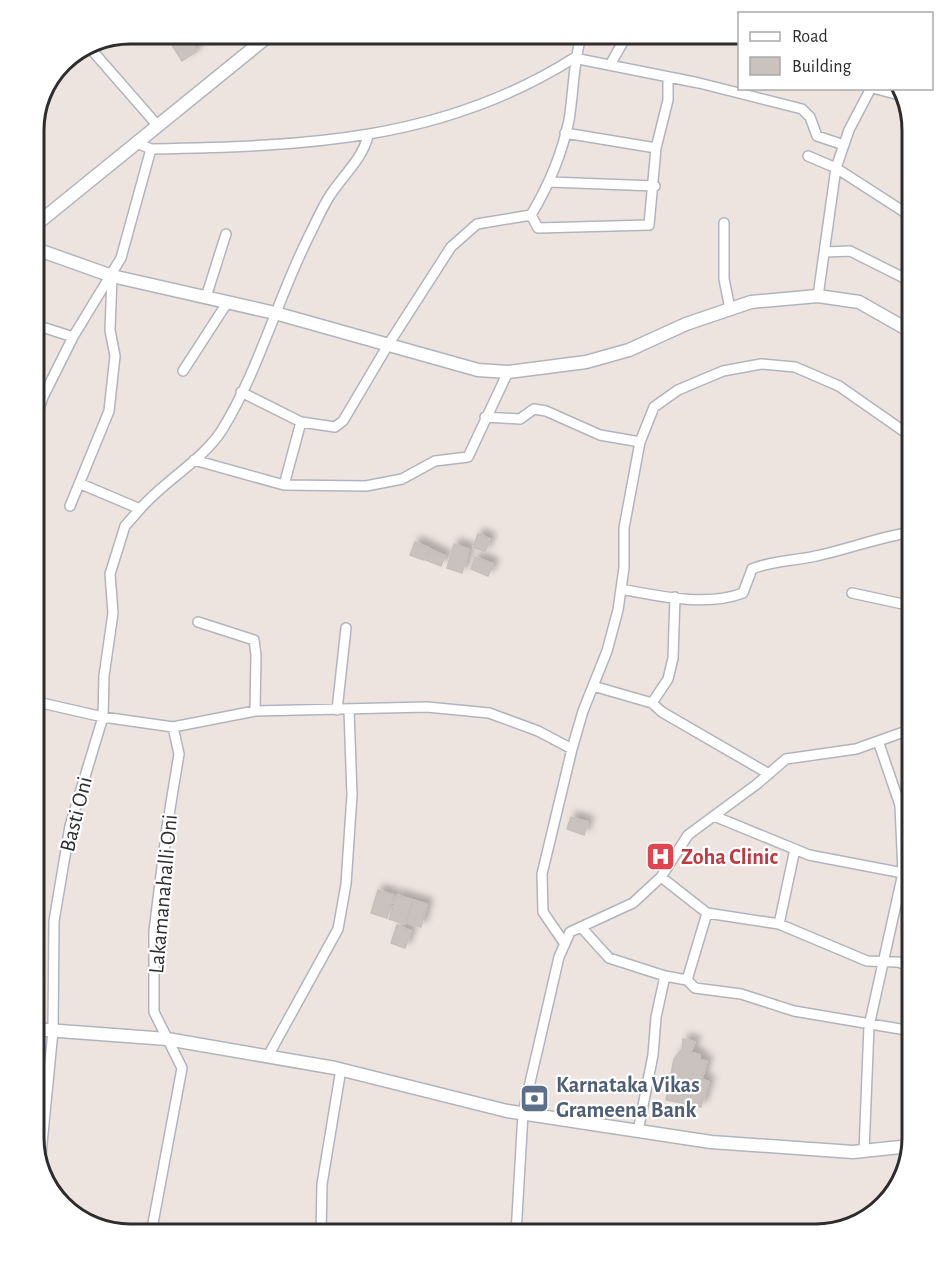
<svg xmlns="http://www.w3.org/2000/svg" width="945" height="1267" viewBox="0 0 945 1267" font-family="'Alegreya Sans',sans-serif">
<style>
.building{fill:#cac2be;stroke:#c9bfb9;stroke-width:1.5;filter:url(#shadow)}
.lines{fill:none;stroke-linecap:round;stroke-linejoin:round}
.minor-casing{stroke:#b0b5bd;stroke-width:12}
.tertiary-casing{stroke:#b0b5bd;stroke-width:15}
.minor{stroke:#fff;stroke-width:9}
.tertiary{stroke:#fff;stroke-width:12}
.labels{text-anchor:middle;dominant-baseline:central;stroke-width:4.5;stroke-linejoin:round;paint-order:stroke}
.street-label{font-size:22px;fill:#2d2d2d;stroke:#fff}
.health-label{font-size:22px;font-weight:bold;fill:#be3a42;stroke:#fff;text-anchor:start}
.service-label{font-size:22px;font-weight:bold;fill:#4e5e75;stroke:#fff;text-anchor:start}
.rim{fill:none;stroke:#2d2d2d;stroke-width:3}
</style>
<defs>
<filter id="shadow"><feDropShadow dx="5.5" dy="-5.5" stdDeviation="3" flood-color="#0004"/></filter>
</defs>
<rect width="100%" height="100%" fill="#eee4df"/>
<!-- building -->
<path class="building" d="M164,33h21l12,18 -15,10z
M478,534l12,5 -5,13 -12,-5z
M415,542l14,6 -5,12 -14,-5z
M454,544l15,5 -7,24 -15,-5z
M430,549l15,7 -4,10 -15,-6z
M475,557l18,7 -5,12 -17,-7z
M571,817l17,5 -4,13 -17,-6z
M378,890l16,5 -7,23 -16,-5z
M397,895l16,5 -8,24 -16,-5z
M413,900l14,4 -6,23 -14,-4z
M397,925l14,6 -6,17 -14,-5z
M683,1039l12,3 -4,10 9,3 -1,5 8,1 -5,18 7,3 -8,25 -35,-7 8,-41 8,-10z"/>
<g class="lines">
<defs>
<path id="minor" d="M90,48l68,78
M610,65l18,-32
M873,88l30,8
M565,133l91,15
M137,143l14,6c152,-3 290,-7 423,-91l125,25 103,26 8,8 7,19 27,9
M808,156l28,12 76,49
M550,182l105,4
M531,215l7,13 111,-3 7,-77 12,-48v-22
M724,223v56l6,30
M825,252l25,-1 62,31
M818,296l18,-128 13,-38 22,-42
M206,297l20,-63
M33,324l40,13 48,-79 30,-109
M183,371l44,-68
M241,392l60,30 34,5 8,-6 45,-76 63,-98 26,-23 54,-9c18,-30 31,-61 38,-95 5,-30 4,-58 13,-87
M485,417l35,2 14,-10 12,2 54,24 40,7
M33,427l10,-30 30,-60
M194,460l90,25 82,1 36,-7 33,-18 33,-4 40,-85
M81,484l59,25c25,-29 62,-48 82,-79 37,-60 55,-130 86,-192 7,-14 13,-28 21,-41 13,-21 33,-37 39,-61
M284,485l17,-63
M70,506l39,-95 6,-55 -5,-26 2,-54
M621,589c37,7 86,18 122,4l9,-24c21,-9 43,-8 64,-13 33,-7 63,-19 96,-24
M852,593l60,13
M198,622l56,18 2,15 -1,56
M593,686l59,17 10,9 107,62
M33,701l70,16 70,10 82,-16 172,-4 62,6 49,18 34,18
M652,703l16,-24 5,-21 2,-61
M337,710l9,-82
M714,816l95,39 94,18
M661,877l46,36 72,11 88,37 31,1 14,5
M779,924l16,-75
M581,927l28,31 56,18 22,4 8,8 46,6 53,17 118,20
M565,944l-22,-32 -1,-38 30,-125 11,-38 24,-60 11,-41 6,-42v-40l16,-86 14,-35 24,-17 45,-19 38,-7 34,3 44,19 73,51
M687,980l20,-67
M268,1056l70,-127 8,-45 6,-89 -3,-85
M638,1131l15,-76 3,-38 9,-41
M864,1151l5,-125 34,-153 -3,-68 -22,-64
M40,1164l13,-133 1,-110 16,-95 33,-109 1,-41 9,-63 -3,-39 15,-48 15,-17
M151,1234l31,-166 -28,-56v-81l13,-104 12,-73 -6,-27
M321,1234l1,-50 19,-115
M516,1234l7,-121 36,-156 11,-25 63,-29 28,-26 27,-42 69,-51 29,-25 70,-10 56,-20"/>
<path id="tertiary" d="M33,227l239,-194
M33,248l79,28 163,37 203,57 30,2 78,-10 43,-12 57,-26 65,-22 67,-6 41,6 53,30
M33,1029l134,10 168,29 172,43 204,31 142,10 57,-6"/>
</defs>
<!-- minor casing -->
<use href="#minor" class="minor-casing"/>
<!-- tertiary casing -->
<use href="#tertiary" class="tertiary-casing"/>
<!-- minor -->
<use href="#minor" class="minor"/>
<!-- tertiary -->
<use href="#tertiary" class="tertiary"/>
</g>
<!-- icons -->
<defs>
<symbol id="hospital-square" viewBox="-11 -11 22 22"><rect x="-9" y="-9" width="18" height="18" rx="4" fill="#e0444e" stroke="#fff"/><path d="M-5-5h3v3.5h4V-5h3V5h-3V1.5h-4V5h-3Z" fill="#fff"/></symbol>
<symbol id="bank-square" viewBox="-11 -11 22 22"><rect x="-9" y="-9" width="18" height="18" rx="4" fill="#5c6f8a" stroke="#fff"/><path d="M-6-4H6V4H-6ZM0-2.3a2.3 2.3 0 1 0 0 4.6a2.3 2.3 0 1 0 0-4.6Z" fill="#fff"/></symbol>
</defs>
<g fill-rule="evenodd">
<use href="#hospital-square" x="644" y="840" width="33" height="33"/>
<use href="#bank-square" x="518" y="1082" width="33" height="33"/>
</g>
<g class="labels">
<!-- street labels -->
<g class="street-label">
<text transform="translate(76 814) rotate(-76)">Basti Oni</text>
<text transform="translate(163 894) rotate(-85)">Lakamanahalli Oni</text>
</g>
<!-- health labels -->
<g class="health-label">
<text x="681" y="857">Zoha Clinic</text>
</g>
<!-- service labels -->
<g class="service-label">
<text x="556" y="1085">Karnataka Vikas<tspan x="556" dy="25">Grameena Bank</tspan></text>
</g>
</g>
<!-- crop -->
<path d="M0 0H945V1267H0ZM130 44H816A86 86 0 0 1 902 130V1138A86 86 0 0 1 816 1224H130A86 86 0 0 1 44 1138V130A86 86 0 0 1 130 44Z" fill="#fff" fill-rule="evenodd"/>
<path class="rim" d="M130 44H816A86 86 0 0 1 902 130V1138A86 86 0 0 1 816 1224H130A86 86 0 0 1 44 1138V130A86 86 0 0 1 130 44Z"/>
<!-- legend -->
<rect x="738" y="12" width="195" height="78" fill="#ffffff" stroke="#ababab" stroke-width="1.5"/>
<rect x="750" y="32" width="30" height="9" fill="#ffffff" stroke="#ababab" stroke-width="1.5"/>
<text x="792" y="42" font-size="18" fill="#2d2d2d">Road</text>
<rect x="750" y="57" width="30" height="18" fill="#cac2be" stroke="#ababab" stroke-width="1.5"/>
<text x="792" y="72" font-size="18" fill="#2d2d2d">Building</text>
</svg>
